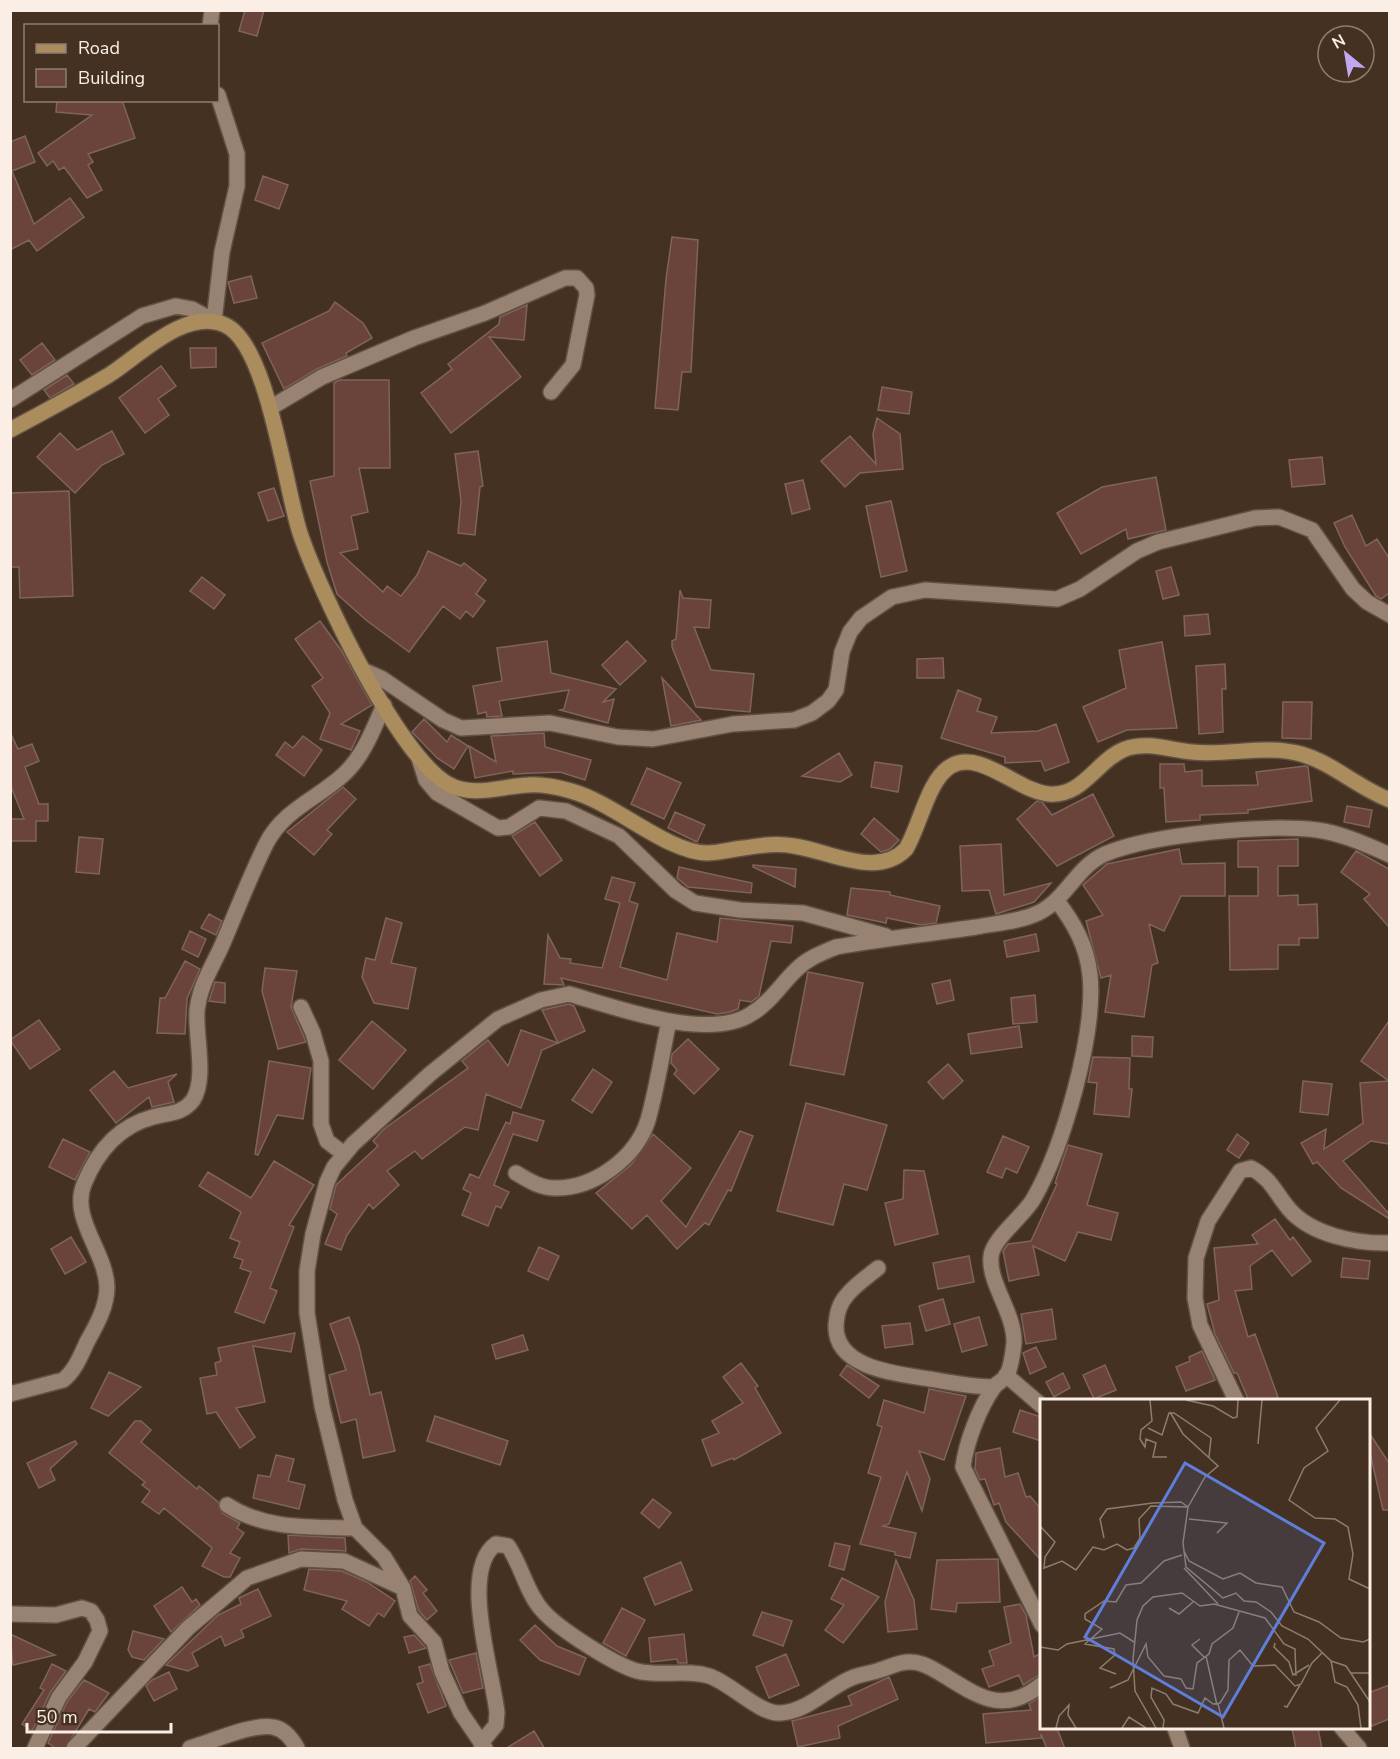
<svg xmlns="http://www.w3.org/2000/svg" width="1400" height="1759" viewBox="0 0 1400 1759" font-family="'Nunito Sans',sans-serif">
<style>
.building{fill:#6a443a;stroke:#7e645c;stroke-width:1.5}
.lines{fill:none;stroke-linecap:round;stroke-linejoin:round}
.street-casing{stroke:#605043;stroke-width:18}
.secondary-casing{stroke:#605043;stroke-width:18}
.street{stroke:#988271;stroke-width:15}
.secondary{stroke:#aa8c5d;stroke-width:15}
.inset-road{fill:none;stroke:#8d7d70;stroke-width:1.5}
.view{fill:#5f7edc;fill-opacity:0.15;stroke:#5f7edc;stroke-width:3}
.inset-edge{fill:none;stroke:#faeee5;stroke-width:3}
</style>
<rect width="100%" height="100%" fill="#443122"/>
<!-- building -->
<path class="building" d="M245,10h19l-7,26 -18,-5z
M57,100h65l13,38 -47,16 5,8 -5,3 14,25 -15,8 -23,-31 -5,3 -6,-9 -6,5 -9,-13 54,-38 -36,-3z
M25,136l10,26 -23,9 22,53 36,-26 14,19 -47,34 -8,-11 -19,10v-108z
M263,176l25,9 -9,24 -24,-9z
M672,237l26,3 -7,132h-9l-4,38 -23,-2 11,-129z
M251,276l6,22 -23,5 -6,-21z
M335,302l28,21 9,15 -26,15 1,3 -30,13 -33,20 -22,-46 67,-32z
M527,305l-3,35 -35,-3 32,40 -70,56 -30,-40 31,-24 -4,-5 51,-40 1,-7z
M42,343l13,17 -23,15 -12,-15z
M190,348h26v19l-25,1z
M161,366l15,20 -18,13 11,16 -24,18 -26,-35z
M67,375l7,9 -24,14 -6,-8z
M339,380h50l1,88h-31l9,44 -17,4 7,33 -18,4 43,39 4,-6 14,10 16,-21 11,-24 33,15 3,-3 22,17 -10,14 9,7 -12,16 -7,-6 -6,8 -17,-13 -34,46 -43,-32 -29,-26 -10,-32 -17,-81 24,-5v-93z
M882,387l30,5 -3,22 -31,-4z
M877,418l23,16 3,35 -43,4 -15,14 -24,-26 29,-25 26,28 -3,-30z
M112,431l12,23 -22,11 -27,28 -38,-36 23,-24 17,17z
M478,451l5,35 -3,1 -5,48 -17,-2 3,-32 -6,-47z
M1322,457l3,27 -33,3 -3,-27z
M1156,477l10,53 -38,9 -2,-10 -45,25 -24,-41 45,-26z
M803,480l7,29 -18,5 -7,-30z
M274,488l10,28 -16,5 -10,-28z
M69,491l4,105 -53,2 -1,-31h-9v-74z
M891,501l16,70 -26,6 -15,-71z
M1352,515l14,31 11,-7 12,19v35l-8,6 -5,-3 -31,-49 -11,-24z
M1171,567l8,28 -16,4 -7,-28z
M202,577l23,18 -11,14 -24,-18z
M680,590l3,8 28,2 -2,28 -15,-1 17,43 43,4 -4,38 -54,-5 -24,-60v-6l4,-2z
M1208,614l2,20 -25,2 -1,-20z
M320,621l21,29 31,55 -31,19 19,7 -9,19 -31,-11 10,-26 -18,-27 11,-8 -28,-39z
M547,641l4,32 65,16 -13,13 11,-3 -6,24 -48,-13 4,-1 5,-19 -70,11 3,15 -15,1 -1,-5 -8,2 -5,-28 29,-5 -5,-33z
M627,641l19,20 -26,24 -18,-20z
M1162,642l15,86 -50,2 -29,12 -15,-35 43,-19 -7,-38z
M943,658l1,20h-27v-19z
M1225,664l1,25h-4l1,43 -24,2 -3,-68z
M662,678l39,42 -30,6z
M958,690l23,9 -4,12 20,6 -6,16 47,-2 18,-7 13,38 -24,9 -4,-10 -36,2v-6l-64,-19z
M1283,702h29l-1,37 -29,-1z
M424,719l23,23 4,-7 17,11 -14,23 -17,-11 -25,-26z
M10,732l8,17 14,-5 7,17 -14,6 14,37h9v17h-12v20h-26v-22h14l-14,-35z
M544,733l1,14 46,13 -6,20 -25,-8 -47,2v-3l-38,7 -6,-32 27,16 -5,-26z
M303,736l19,14 -18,26 -28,-21 9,-13 8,6z
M839,753l13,22 -12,7 -38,-6z
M875,762l27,4 -4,26 -27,-5z
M1160,764h24l1,8 17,-2v16l56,-1 -2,-13 49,-6 3,1 4,34 -64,9v3l-48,2v5l-34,2 -2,-34h-4z
M647,768l34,15 -17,36 -33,-15z
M343,787l13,12 -29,31 5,4 -18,21 -27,-23z
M1093,794l21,42 -57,30 -40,-47 20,-18 5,1 10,13z
M1347,806l25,4 -3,17 -25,-5z
M675,812l30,13 -8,17 -29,-14z
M874,818l25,22 -9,9 -9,3 -20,-18z
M535,822l27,38 -22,16 -28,-40z
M79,837l24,2 -4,35 -23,-2z
M1298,839v27h-20v30l20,-1v10l19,-1 1,34h-19v7h-21v24l-48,1 -1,-74h29v-29h-20v-26z
M1001,844l3,51 47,-12 -17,19 -38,12 -7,-24 -27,1 -2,-45z
M1179,849l3,15 43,-1v33h-44l-17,35 -15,-7 9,39 -6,2 -8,52 -39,-5 6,-37 -10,3 -15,-57 17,-6 -20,-30 24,-21z
M1356,851l33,18v58l-25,-28 6,-5 -29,-22z
M753,865l43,4 -1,18 -42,-20z
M679,867l73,16 -1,10 -63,-6 -11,-9z
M612,877l23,6 -6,18 9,3 -18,63 47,13 10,-47 40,9 3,-24 73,8 -2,17 -20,-2 -12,55 -8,6 -11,-2 -2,9 -8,3 -13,2 -156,-36 3,7 -20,-1 4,-49 12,23 11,1 -1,4 32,5 18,-65 -15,-4z
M851,888l39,4v3l50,11 -4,17 -15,2 -34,-7 -1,5 -39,-8z
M209,914l13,7 -6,14 -15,-7z
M386,918l16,5 -11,40 25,5 -8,41 -34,-6 -12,-26 4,-19 9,2z
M190,931l16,8 -8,18 -16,-8z
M1036,934l3,17 -32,6 -3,-16z
M185,961l15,8 -13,30 -2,35 -28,-1 3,-35h5z
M265,968l32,3 -6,36 15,35 -28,7 -16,-58z
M808,972l55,11 -19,92 -54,-10z
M950,980l4,20 -17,4 -5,-20z
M215,982l10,1v20l-16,-2z
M1035,995l2,27 -24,2 -2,-26z
M569,1004l5,2 11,25 -43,19 -21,58 -35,-14 -8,36 -13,-3 -43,32 -7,-8 -28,20 12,14 -26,24 -4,-5 -22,31 -6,15 -16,-6 12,-30 -7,-5 6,-24 42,-39 -5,-5 11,-12 84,-61 -6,-7 26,-21 20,26 13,-36 37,13 -16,-33z
M39,1020l21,29 -30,20 -20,-29z
M372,1021l34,29 -33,39 -34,-29z
M1389,1021v60l-28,-20z
M1019,1026l3,21 -51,7 -3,-20z
M1132,1036l21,1 -1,20 -20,-1z
M688,1039l31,30 -25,25 -20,-20 3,-4 -6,-7 1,-9z
M1093,1057l37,1 -1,31h3l-3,28 -35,-3 3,-31 -9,-1z
M269,1061l42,7 -8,51 -26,-4 -19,40 -3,-1z
M948,1064l15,17 -20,18 -15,-17z
M593,1069l19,13 -20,31 -20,-13z
M114,1071l14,17 49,-14 -9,8 6,20 -22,5 -3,-10 -33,26 -26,-33z
M1303,1081l29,3 -4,31 -28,-3z
M1389,1081v63l-18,-3 -28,20 46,53 -1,4 -47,-30 -24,-26 -4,2 -12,-21 25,-14 -2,20 39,-26 -3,-40z
M806,1103l81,22 -20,65 -23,-6 -11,41 -56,-14z
M513,1112l31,9 -7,20 -24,-7 -19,51 15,7 -8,16 -5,-2 -8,20 -26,-11 9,-22 -8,-4 7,-15 9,4 27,-56 4,2z
M740,1131l13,5 -22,55 -3,-1 -19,35 -4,-2 -28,26 -30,-34 -15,14 -36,-36 35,-28 22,-31 38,34 -30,33 25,26z
M1237,1134l12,9 -10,15 -12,-8z
M1003,1136l26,11 -12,26 -11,-5 -4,10 -15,-6z
M63,1139l27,13 -15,28 -26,-13z
M1068,1145l34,9 -15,51 31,8 -7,27 -33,-8 -13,29 -32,-15 6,29 -30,6 -6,-30 5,-7 23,-3 26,-57 -2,-1z
M274,1161l40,24 -25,40 5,2 -24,61 7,3 -13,32 -29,-11 16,-40 -11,-4 3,-8 -9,-3 6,-15 -10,-4 11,-26 -42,-26 9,-14 43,26z
M904,1170l20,1 14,63 -43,11 -10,-42 18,-4z
M1275,1219l15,21 3,-3 18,24 -19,15 -20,-26 -22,16 2,23 -17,2 13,46 7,-3 23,63 -8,4h-21l-12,-28h-3l-19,-39 -8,-30 12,-4 -5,-52 44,-4 -6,-9z
M71,1237l15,25 -21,12 -14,-25z
M539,1247l20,9 -11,24 -20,-9z
M969,1256l5,26 -36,7 -5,-26z
M1343,1258l27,3 -2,18 -27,-2z
M943,1299l7,25 -24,7 -7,-25z
M1052,1309l4,30 -30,5 -5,-30z
M349,1317l10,29 11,49 11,-3 14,59 -32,7 -7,-39 -15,4 -12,-48 17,-5 -16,-46z
M979,1317l8,28 -25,7 -8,-28z
M910,1323l3,21 -28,4 -3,-22z
M295,1333l-4,19 -38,-6 12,56 -29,6 19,29 -15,11 -24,-36 -9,2 -7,-36 17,-3 -2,-12 6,-2 -3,-13z
M523,1335l5,15 -32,9 -4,-14z
M1036,1347l10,20 -16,7 -7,-21z
M1202,1351l13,29 -29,11 -10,-24 14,-6 -1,-4z
M741,1363l17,23 -3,2 26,45 -47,27 -1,-2 -21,8 -10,-26 17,-7 -7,-12 31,-18 -20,-26z
M847,1365l32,21 -10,12 -29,-23z
M1105,1365l11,25 -22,9 -11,-24z
M109,1372l32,15 -33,29 -17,-8z
M1063,1373l7,15 -16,9 -8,-15z
M929,1389l37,7 -22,64 -25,-9 11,28 -8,32 -15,-39 -18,52 -6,2 33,7 -6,25 -15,-3v-3l-35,-8 21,-67 -13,-4 14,-46 -5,-2 7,-25 40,13z
M1020,1410l21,7v24l-28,-9z
M435,1416l73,25 -8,24 -73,-24z
M135,1421h6l10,9 -10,12 56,47 2,-3 19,16 4,11 18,10 -3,5 7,5 -14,20 10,5 -10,19h-6l-22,-11 10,-18 -48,-40 -5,6 -17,-12 8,-11 -8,-6 3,-3 -36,-29z
M1368,1431l21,32v47h-6l-15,-66z
M75,1441l2,3 -27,25 5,11 -16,8 -12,-25z
M1000,1448l5,29 13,-4 8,24 4,-1 11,13v51l-35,-38 -7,-19 -5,2 -9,-26 -5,1 -5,-11 1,-16z
M276,1455l18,4 -6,22 17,4 -6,24 -46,-11 5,-23 12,2z
M653,1499l18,14 -12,15 -18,-15z
M288,1535l57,3 1,13 -45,-2 -12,4z
M835,1543l15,3 -6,24 -15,-4z
M998,1559l2,43 -43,1 -1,9 -25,-3 6,-49z
M896,1560l18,40 3,29 -29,3 -3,-30z
M681,1562l11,28 -37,15 -11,-27z
M309,1569l33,2 25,11 28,19 -11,16 -6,-4 -9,13 -27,-17 5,-8 -43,-11z
M415,1576l12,14 -4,3 14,18 -10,9 -8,-9 -9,-30z
M842,1578l37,19 -36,46 -18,-13 19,-25 -13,-6z
M182,1587l10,15 4,-3 4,6 -29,27 -17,-26z
M258,1589l13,27 -30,14 3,7 -19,9 -4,-10 -29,17 6,13 -10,5 -22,-6 52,-50 23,-11 -2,-6z
M1020,1604l6,11 8,42 7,-4v21l-18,11 -4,-10 -30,12 -7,-18 12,-4 -5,-14 22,-8 -7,-36z
M622,1608l23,12 -19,36 -23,-13z
M762,1612l30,9 -9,25 -30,-11z
M535,1625l22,21 29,12 -7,17 -39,-15 -20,-20z
M133,1631l31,8 -20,21 -12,-3 -4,-7z
M10,1634l45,21 -42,10z
M684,1634l3,29h-9l-1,-4 -26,3 -2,-24z
M414,1635l12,13 -17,5 -5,-16z
M476,1653l7,35 -20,5 -14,-33z
M786,1654l13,31 -30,13 -13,-31z
M52,1664l14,7 -16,22 -18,38 -10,-7 22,-34 -4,-2z
M430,1664l16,42 -18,7 -11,-29 6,-2 -4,-15z
M169,1672l8,17 -23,12 -8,-15 6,-6z
M889,1677l9,22 -60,27 2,12 -42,9 -6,-26 60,-16 -4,-9z
M84,1680l25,13 -14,19 -6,-3 -24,40h-8l-9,-6 19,-41z
M1389,1685v34l-17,7 -4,-10v-23z
M1041,1696v32h16l8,21h-18l-6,-15v4l-55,5 -3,-29 48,-4 -2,-6z
M1292,1728h26l4,21h-26z
M534,1731l11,18h-40z"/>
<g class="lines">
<defs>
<path id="street" d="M210,26l2,-16
M10,400l132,-84 34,-10 16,3 22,12 8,-69 15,-66v-32l-19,-59
M270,408l52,-31 92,-39 71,-25 80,-35h12l9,10 1,7 -14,70 -22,27
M365,671l16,7 62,42 18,8 89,-5 68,14 35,2 80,-15 61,-4 18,-7 16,-12 8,-11 6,-38 8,-20 11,-14 31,-21 33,-7 132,9 23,-10 57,-38 21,-9 97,-24 24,-1 33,13 41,59 14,13 23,13
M419,758l7,22 11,13 61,35 11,-1 30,-19 27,3 53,25 57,55 19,12 45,7 63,3 83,23
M301,1007l12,26 8,28v63l6,17 17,13
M516,1173c12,7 24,15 38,15 40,1 82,-30 94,-68 9,-32 14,-66 21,-99
M878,1268c-11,9 -23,17 -31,27 -8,9 -10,18 -11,30 -2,44 63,49 94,54 22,4 42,8 64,8
M1006,1375l36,31
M10,1394l53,-14c12,-9 18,-25 24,-38 9,-16 20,-35 20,-55 -1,-35 -37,-69 -23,-103 13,-32 35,-58 69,-67 15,-4 30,-3 40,-17 14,-22 2,-64 4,-90 3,-26 16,-44 26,-67 14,-33 27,-67 43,-99 17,-34 51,-45 77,-69 20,-18 30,-45 41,-70
M1236,1400l-36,-75 -5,-27 1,-40 12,-37 32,-50 11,-3c20,10 25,26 38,41 22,26 68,35 101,34
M227,1505c38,25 84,22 128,23
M10,1614l46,1 26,-7 9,3 6,9 3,11 -15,31 -26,35 -24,51
M1042,1625l-79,-158c3,-24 16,-59 31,-80 3,-4 10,-7 13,-12 4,-8 6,-23 7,-32 1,-30 -26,-60 -23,-87 2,-18 34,-41 43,-58 29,-51 62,-165 56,-223 -3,-29 -16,-52 -33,-74
M1175,1728l7,20
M1342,1728l17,20
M74,1748l114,-120 59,-50 54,-19 43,2 59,27
M190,1748c21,-6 63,-25 83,-21 12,2 19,12 24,21
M482,1748l-1,-5 15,-18 1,-12c-4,-40 -38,-143 -1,-169l12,2c14,20 18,46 34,64 15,18 73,55 95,61 24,6 49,-2 72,5 22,7 51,39 72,37 30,-3 48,-27 73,-36 8,-3 18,-4 26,-7 10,-3 20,-9 31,-8 9,0 21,6 29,11 37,22 62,44 102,11
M485,1748l-24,-35 -19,-41 -8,-30 -24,-26 -7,-28 -19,-31 -29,-29 -10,-28 -23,-94 -15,-93v-42l6,-37 14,-52 7,-15 19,-23 77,-70 68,-55 43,-19 28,-6c46,13 139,48 182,20 19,-11 30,-30 46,-45 11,-11 25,-16 39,-22 47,-8 93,-13 140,-20 20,-4 43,-5 62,-14 28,-13 38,-46 67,-59 48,-20 160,-30 212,-24 24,3 50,15 73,25"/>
<path id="secondary" d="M10,430c34,-18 67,-36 99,-55 30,-19 77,-68 116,-50 43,19 60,163 75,208 19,57 98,223 148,251 25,14 54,2 80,1 14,-1 29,2 43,6 44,12 95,61 136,62 12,0 25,-4 37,-5 16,-3 33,-5 50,-2 35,5 83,33 112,3 14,-23 22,-70 45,-83 29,-17 68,26 98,28 34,3 48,-34 76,-45 22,-8 45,1 67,3 36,4 74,-8 109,2 32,9 57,34 89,46"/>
</defs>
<!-- street casing -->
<use href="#street" class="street-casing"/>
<!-- secondary casing -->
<use href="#secondary" class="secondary-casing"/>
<!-- street -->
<use href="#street" class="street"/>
<!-- secondary -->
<use href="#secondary" class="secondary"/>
</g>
<!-- overview -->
<g transform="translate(1040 1399)">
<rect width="330" height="330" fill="#443122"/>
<path class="inset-road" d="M110,1l2,21 -11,9 -1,9 5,8 1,-8 10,4 -3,14h14M146,1l27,6 20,12 4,-1 1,-17M300,1l-24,28 12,23 -24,17 -15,32 26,18 20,1 13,8 5,27 -4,25 21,10M108,29l14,7 7,-22h5l37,25 -2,19M218,45l4,-44M149,120l38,4 -10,10M0,127l15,16 -10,15 -1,11 18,-7 14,9 17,-23 11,3 13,-6 10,6 7,-2 6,-10 -1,-19 12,-13 37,1 -5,36 3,24 37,31 13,-5 8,8 12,1 15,10 11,14 26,13 23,22 4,21 12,5 11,18 3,23M64,139l-4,-19 7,-10 46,-6 28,-1 7,5 17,-30 13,-11 -35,-32 -13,-22M144,152l5,10 34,18 17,-6 16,10 26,4 12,25 25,10 22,16 22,4 7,-3M144,169l34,36M129,209l10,6 14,-12M160,240l-8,6 12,12M235,244l-1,4 15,15 4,13 16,-10M0,248l18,3 9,-6 53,-11 14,9M166,257l11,49M291,262l15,5 24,36M311,274h19M76,275l-16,-6 15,-13 -1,-6 -29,-5 17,-15 -17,-10v-5l19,-13 12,1 10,-17 15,-2 23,-22 18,-6M70,289l18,-8 18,-36 2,13 16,19 17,3 5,9 7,1 4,-26 12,-9 3,-10 21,-16 6,-16M178,305l6,24M244,307l3,1 13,-22M16,329l3,-12 10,-11 -1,10 8,13M82,329l7,-11 17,11M116,329l-21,-37 -2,-32 4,-39 6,-14 10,-9 29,-4 18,13 14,-2 51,14 19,26 11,5 1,27M123,329l1,-8 -13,-23 1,-9 14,6 7,10 25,9 7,-15 8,6 7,-1 8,-13 1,-30 11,-10 13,16 22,-1 20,21 6,-2 11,-21 10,-10"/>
<path class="view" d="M145,64l139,80 -101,174 -138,-80z"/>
<rect width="330" height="330" class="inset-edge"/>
</g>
<!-- border -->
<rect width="1400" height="1759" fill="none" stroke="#faeee5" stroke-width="24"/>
<!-- legend -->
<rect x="24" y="24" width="195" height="78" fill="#443122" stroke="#8d7d70" stroke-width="1.5"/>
<rect x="36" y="44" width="30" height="9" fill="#aa8c5d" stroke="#8d7d70" stroke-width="1.5"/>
<text x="78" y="54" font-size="18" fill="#faeee5">Road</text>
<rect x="36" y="69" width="30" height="18" fill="#6a443a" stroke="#8d7d70" stroke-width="1.5"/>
<text x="78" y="84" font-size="18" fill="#faeee5">Building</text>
<!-- north arrow -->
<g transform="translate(1346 54) rotate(330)"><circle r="28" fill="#443122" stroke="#8d7d70" stroke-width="1.5"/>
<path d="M0-4.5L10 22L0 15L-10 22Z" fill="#c2a8f3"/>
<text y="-9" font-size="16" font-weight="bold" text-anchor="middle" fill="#faeee5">N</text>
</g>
<!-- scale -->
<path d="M27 1723v9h144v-9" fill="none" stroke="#faeee5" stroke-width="3"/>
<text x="36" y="1723" font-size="18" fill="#faeee5" stroke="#443122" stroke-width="4.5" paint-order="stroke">50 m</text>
</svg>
